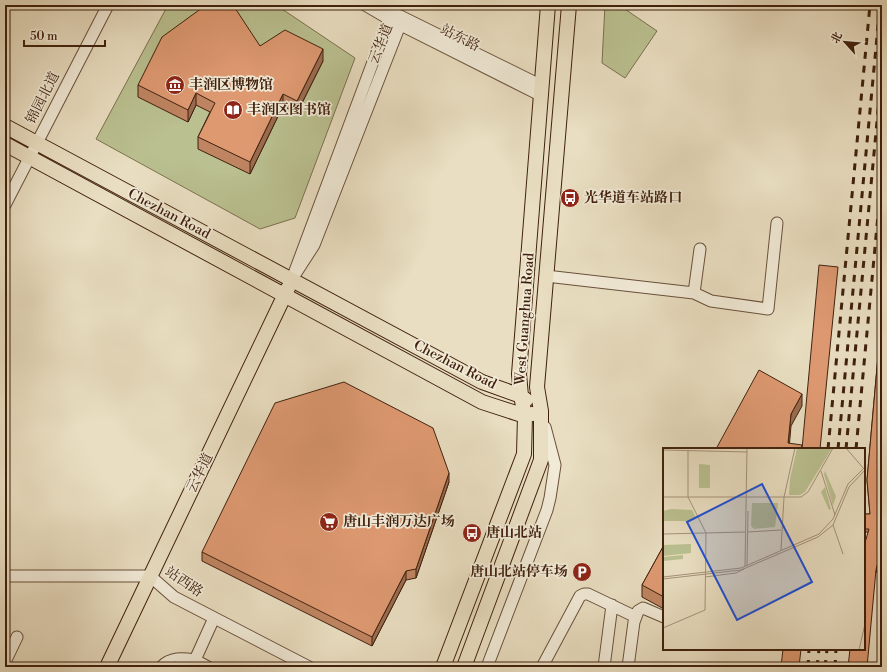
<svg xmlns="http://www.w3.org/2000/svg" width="887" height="672" viewBox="0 0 887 672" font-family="'Libre Bodoni','Noto Serif SC',serif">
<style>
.green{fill:#bac090;stroke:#7d704f}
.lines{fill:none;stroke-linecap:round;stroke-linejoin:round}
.minor-casing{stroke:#6a503b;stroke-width:13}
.major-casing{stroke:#40210e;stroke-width:16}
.minor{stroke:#f1ead7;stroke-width:11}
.major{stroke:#e9dec1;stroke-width:14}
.rail{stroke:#40210e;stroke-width:3;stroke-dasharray:7 7;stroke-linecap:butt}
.wall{fill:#bf8461;stroke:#40210e}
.shaded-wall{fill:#9b6b4f;stroke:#40210e}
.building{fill:#de9971;stroke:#40210e}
.labels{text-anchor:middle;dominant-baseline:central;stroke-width:3.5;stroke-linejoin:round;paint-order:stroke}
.street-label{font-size:14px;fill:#40210e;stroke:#f1ead7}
.poi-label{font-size:14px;font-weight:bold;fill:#40210e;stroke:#f1ead7;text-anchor:start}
.inset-road{fill:none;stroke:#a59279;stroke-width:1}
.view{fill:#1d4ed8;fill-opacity:0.15;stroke:#1d4ed8;stroke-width:2}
.inset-edge{fill:none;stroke:#40210e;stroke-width:2}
</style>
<rect width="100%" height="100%" fill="#e9dec1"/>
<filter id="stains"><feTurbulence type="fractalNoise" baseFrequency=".005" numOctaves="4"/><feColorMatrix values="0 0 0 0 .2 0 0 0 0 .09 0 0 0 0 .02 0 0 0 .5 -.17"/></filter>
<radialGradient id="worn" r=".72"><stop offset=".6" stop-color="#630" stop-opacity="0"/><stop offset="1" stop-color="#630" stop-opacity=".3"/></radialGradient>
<!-- green -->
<path class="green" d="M168,5h108l79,53 -60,160 -35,11 -164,-90z
M605,5h14l38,26 -32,47 -23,-15z"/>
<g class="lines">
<defs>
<path id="minor" d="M365,5l24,14 153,77
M382,5l14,9 146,72
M396,14l4,11 -86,220 -22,34 97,-260z
M5,205l103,-200
M546,276l148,17 17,8 57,8 9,-86
M694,293l6,-44
M5,576h145l24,21 135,70
M195,660l13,7
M5,662l12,-25
M161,667c10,-10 21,-9 34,-7l19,-42
M487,667l60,-157 3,-12 5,-33 -10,-38
M542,667l38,-71 4,-2h4l48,23
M604,667l8,-62
M628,667l6,-45 4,-11 5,-3 21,9"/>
<path id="major" d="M5,126l477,256 39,14 5,4
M5,144l477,258 43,14 7,-2
M107,667l181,-379
M443,667l81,-213 1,-38 -4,-20 -2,-22 29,-369
M464,667l77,-207v-49l-4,-24 32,-382"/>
</defs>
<!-- minor casing -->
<use href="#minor" class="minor-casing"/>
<!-- major casing -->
<use href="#major" class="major-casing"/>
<!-- minor -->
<use href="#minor" class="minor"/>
<!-- major -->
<use href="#major" class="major"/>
<!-- rail -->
<path class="rail" d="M828,449l42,-444
M838,449l42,-444
M846,449l36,-380
M856,449l26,-276
M808,667l1,-18
M817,667l2,-18
M825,667l2,-18
M835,667l1,-18"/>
</g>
<!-- wall -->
<path class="wall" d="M260,46l63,15 -26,52 -14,-7 -33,68 -52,-25v-12l12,-25 -14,-7 -8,17 -50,-25v-12z
M882,311v238l-6,24 -8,-41h-4v-18h6l-3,-34z
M449,482l-33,96 -10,2 -34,66 -170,-85v-9z
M664,545v64l-22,-12v-12z"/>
<!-- shaded-wall -->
<path class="shaded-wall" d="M7,5h5l-7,13v-9z
M323,49v12l-26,52v-12z
M196,93v12l-8,17v-12z
M283,94v12l-33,68v-12z
M802,394v12l-11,20 -2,23 -1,-6 3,-29z
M449,473v9l-33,96v-9z
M882,546v3l-6,24v-3z
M406,571v9l-34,66v-9z"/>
<!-- building -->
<path class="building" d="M206,5h27l27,41 25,-16 38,19 -26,52 -14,-7 -33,68 -52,-25 17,-34 -19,-10 -8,17 -50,-25 24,-48z
M819,265l19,2 -18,182h-18z
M882,311v235l-6,24 -9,97h-19l2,-18h14v-103l5,-17h-5v-15h6l-3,-34z
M759,370l43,24 -11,20 -3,29 14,2 -1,4h-85z
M344,382l89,46 16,45 -33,96 -10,2 -34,66 -170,-85 73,-149z
M664,545v52l-22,-12z
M783,649h18l-2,18h-18z
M175,662l10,5h-13z"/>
<!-- icons -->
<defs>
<symbol id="museum-disc" viewBox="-11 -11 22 22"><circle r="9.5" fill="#8f2418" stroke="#f1ead7"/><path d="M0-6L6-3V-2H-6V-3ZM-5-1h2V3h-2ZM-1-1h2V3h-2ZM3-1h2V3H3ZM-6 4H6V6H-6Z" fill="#fff"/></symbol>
<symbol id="library-disc" viewBox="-11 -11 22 22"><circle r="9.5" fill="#8f2418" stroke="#f1ead7"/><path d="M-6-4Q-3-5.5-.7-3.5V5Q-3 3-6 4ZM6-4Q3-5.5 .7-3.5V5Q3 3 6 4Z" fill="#fff"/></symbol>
<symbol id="bus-disc" viewBox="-11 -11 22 22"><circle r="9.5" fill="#8f2418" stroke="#f1ead7"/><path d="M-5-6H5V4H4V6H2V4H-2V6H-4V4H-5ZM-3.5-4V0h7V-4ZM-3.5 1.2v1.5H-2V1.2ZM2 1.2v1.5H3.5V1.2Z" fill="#fff"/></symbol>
<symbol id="supermarket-disc" viewBox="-11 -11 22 22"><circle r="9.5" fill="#8f2418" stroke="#f1ead7"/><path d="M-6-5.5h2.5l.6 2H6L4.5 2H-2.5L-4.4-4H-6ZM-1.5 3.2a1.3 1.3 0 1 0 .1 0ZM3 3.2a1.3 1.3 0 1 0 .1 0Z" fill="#fff"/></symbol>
<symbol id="parking-disc" viewBox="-11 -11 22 22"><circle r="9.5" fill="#8f2418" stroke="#f1ead7"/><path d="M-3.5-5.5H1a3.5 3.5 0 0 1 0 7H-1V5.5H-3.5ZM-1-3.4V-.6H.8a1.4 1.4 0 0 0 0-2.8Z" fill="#fff"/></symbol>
</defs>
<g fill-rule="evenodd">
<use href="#museum-disc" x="164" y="74" width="22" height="22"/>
<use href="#library-disc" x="222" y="99" width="22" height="22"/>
<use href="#bus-disc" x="559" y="187" width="22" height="22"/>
<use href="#supermarket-disc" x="318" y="511" width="22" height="22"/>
<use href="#bus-disc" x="461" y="522" width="22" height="22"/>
<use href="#parking-disc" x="571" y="561" width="22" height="22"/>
</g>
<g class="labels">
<!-- street labels -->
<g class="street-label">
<text transform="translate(460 38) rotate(27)">站东路</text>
<text transform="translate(381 44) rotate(-68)">云华道</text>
<text transform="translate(43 98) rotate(-63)">锦园北道</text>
<text transform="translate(169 214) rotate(28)">Chezhan Road</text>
<text transform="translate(525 319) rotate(-86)">West Guanghua Road</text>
<text transform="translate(455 365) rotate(27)">Chezhan Road</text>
<text transform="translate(200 473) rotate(-64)">云华道</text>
<text transform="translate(184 582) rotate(34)">站西路</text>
</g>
<!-- poi labels -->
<g class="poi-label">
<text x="189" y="85">丰润区博物馆</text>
<text x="247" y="110">丰润区图书馆</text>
<text x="584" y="198">光华道车站路口</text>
<text x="343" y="522">唐山丰润万达广场</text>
<text x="486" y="533">唐山北站</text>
<text x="568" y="572" text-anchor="end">唐山北站停车场</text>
</g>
</g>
<!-- overview -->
<g transform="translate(663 448)">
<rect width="202" height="202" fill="#e9dec1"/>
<path d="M134,0h35l-27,44 -5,3h-11l1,-16zM36,16l11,1v23h-11zM162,23l11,25 -3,10 -9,-32zM162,39l6,22 -2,1 -8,-18zM89,55h26l-3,24 -21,2 -3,-3zM8,61l21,1 4,8 -6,3h-27v-10zM28,96v9l-28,3v-11zM20,107v4l-20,2v-4z" fill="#bac090"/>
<path class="inset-road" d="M183,0l18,21M0,2l84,2M25,3v46l18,36 -1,77M158,23l14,44M0,49h138l7,-5 25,-44M170,77l10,29M85,84l33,-2M0,86l82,-2M118,102l3,-53 11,-49M84,117l1,-54M82,118l2,-118M0,129l78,-9 78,-34 14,-15 15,-35 17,-17M42,129l31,-4 8,-4M0,131l78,-9 77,-33 15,-12 16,-38 16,-17M0,180l42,-18M196,202l6,-26"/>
<path class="view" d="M99,36l50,98 -75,38 -50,-98z"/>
<rect width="202" height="202" class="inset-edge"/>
</g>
<!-- margin -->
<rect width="887" height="672" fill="none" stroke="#e9dec1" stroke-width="20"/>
<rect x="6" y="6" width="875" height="660" fill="none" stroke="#40210e" stroke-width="2"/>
<rect x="10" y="10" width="867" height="652" fill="none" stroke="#40210e"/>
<!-- north arrow -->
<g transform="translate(845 42) rotate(297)" stroke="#f1ead7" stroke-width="3" paint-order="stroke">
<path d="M0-3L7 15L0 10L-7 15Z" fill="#40210e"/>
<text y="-6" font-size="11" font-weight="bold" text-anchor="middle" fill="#40210e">北</text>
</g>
<!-- scale -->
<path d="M24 40v6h81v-6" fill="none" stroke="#40210e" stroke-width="2"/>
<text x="30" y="40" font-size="12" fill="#40210e" stroke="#f1ead7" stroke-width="3" paint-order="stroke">50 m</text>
<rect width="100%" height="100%" filter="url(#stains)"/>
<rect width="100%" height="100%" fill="url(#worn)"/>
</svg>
